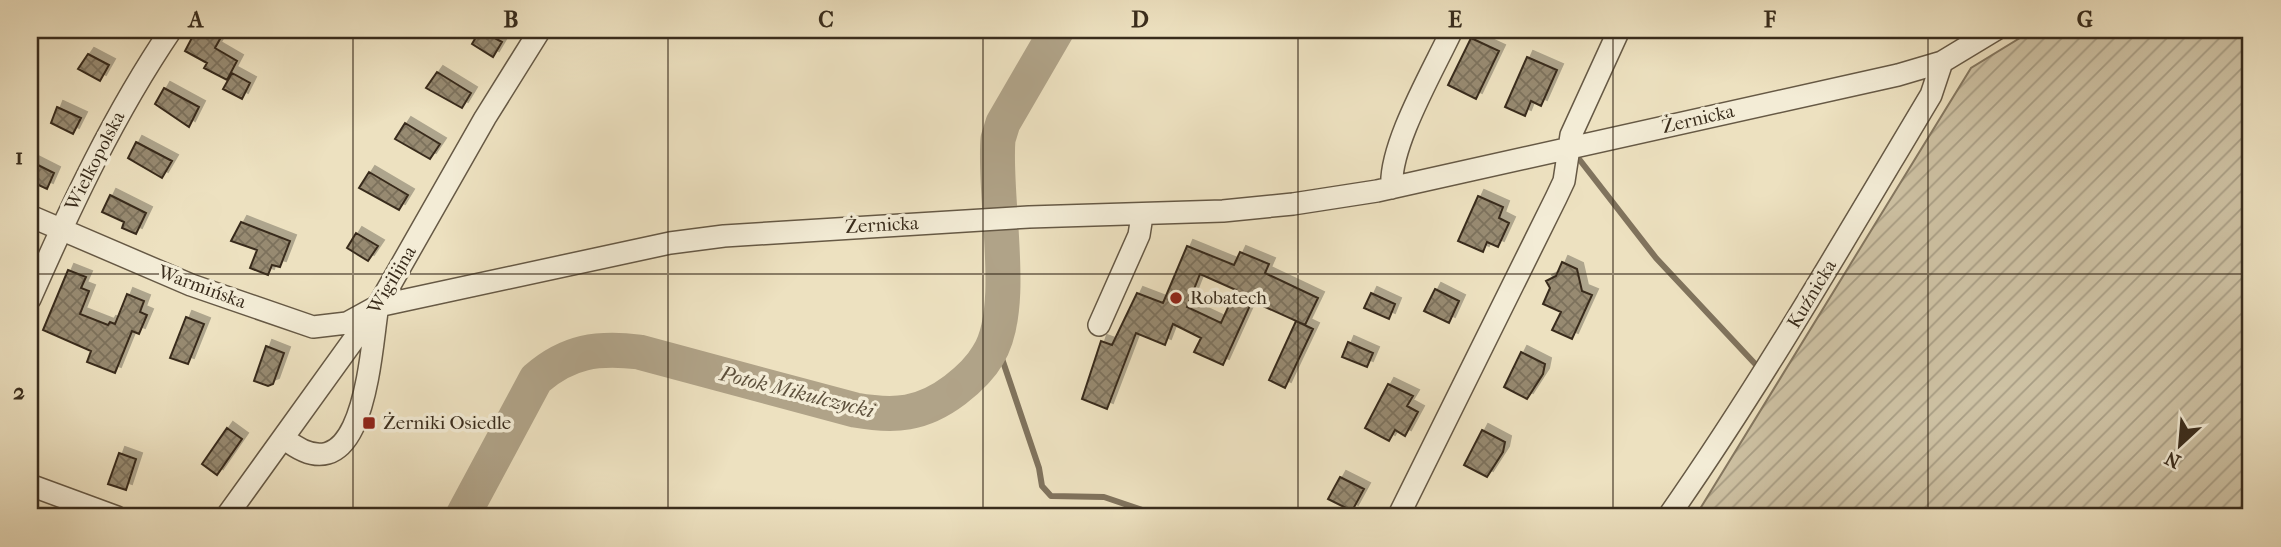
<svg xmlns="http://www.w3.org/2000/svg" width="2281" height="547" viewBox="0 0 2281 547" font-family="'IM FELL French Canon',serif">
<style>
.garden{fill:url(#garden-furrows);stroke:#847760;stroke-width:2}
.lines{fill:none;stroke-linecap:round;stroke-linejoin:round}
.stream{stroke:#80735d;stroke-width:6}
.river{stroke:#b0a388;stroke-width:35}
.building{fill:url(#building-cross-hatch);stroke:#392c1c;stroke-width:2;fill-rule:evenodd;filter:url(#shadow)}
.minor-casing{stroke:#665945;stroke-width:24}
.minor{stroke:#f3ecd6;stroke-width:21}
.grid{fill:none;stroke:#392c1c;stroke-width:2;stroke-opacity:0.55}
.poi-dot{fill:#8f2418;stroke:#f3ecd6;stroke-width:2.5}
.labels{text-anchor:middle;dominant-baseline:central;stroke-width:7;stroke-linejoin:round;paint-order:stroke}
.street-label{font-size:19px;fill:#392c1c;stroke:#f3ecd6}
.poi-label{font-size:19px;fill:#392c1c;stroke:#f3ecd6;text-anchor:start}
.water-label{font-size:21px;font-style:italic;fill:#5d503c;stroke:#f3ecd6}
.neatline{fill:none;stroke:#392c1c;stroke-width:2.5}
.grid-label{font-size:23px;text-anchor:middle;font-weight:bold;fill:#392c1c}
</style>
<defs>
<pattern id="garden-furrows" width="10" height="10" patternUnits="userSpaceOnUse" patternTransform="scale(1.75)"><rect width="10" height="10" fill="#cec2a4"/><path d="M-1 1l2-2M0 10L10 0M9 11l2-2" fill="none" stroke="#a89e85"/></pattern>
<pattern id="building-cross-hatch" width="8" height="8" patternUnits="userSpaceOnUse" patternTransform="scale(1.75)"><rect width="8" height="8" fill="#978a71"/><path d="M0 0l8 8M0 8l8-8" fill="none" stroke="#7c715c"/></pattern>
<filter id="shadow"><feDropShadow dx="6" dy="-6" stdDeviation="0" flood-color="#0004"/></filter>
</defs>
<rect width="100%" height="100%" fill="#ede1c0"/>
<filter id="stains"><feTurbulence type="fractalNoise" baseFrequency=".00286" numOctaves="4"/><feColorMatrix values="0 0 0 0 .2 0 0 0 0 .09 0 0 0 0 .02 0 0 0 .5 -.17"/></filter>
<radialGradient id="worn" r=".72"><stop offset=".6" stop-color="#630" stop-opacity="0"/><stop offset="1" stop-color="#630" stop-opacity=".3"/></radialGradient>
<!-- garden -->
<path class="garden" d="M2033,30h218v487h-556l276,-449z"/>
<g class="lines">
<!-- stream -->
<path class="stream" d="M1579,159l77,99 102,109
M995,338l44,130 3,18 9,10 53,1 59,20"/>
<!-- river -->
<path class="river" d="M462,517l74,-138c32,-28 62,-32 103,-27l216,58c40,7 67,5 100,-20 13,-10 25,-21 33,-35 30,-47 5,-157 10,-216l5,-16 54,-93"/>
</g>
<!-- building -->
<path class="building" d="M196,30h29l-10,18 22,13 -10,19 -23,-12 3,-5 -22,-12z
M480,30l22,12 -9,15 -21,-13z
M1471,38l28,13 -23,48 -28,-14z
M88,54l21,11 -9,16 -22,-12z
M1527,57l30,13 -16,36 -10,-5 -6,15 -20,-9z
M437,72l34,21 -9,15 -36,-20z
M232,73l18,10 -8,16 -19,-10z
M164,88l35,19 -10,20 -34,-23z
M57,107l24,11 -8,16 -22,-11z
M405,123l35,21 -10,15 -35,-20z
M136,142l36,19 -10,17 -34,-20z
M30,161l24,12 -7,16 -17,-8z
M369,172l39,23 -9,15 -40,-22z
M110,195l36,18 -10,21 -14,-6 2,-6 -22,-10z
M1478,196l25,11 -4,11 10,5 -11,24 -11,-5 -4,10 -25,-11z
M241,222l49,19 -10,26 -8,-2 -4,10 -18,-7 7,-18 -26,-9z
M356,233l22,13 -10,15 -21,-13z
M1187,246l47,19 6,-13 29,12 -4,9 53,25 -13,27 -53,-24 -29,64 -29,-13 7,-14 -28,-14 -8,21 -29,-12 -29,76 -25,-10 19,-58 11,4 25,-52 26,10zM1200,274l36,16 -15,33 -34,-16z
M1562,262l15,7 5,22 10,4 -20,44 -20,-9 9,-18 -18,-8 7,-16 -4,-7 10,-5z
M68,270l18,7 -5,11 8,3 -9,23 28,11 2,-3 5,2 12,-30 17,7 -4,11 7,3 -8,19 -7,-3 -17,42 -28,-11 4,-11 -48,-21z
M1435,289l24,12 -10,22 -25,-12z
M1371,293l24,11 -6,15 -25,-11z
M186,317l18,7 -16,40 -18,-6z
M1296,321l17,8 -28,59 -16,-8z
M1348,342l25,11 -6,14 -25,-10z
M266,346l18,7 -11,31 -5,2 -14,-5z
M1521,352l24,12 -2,10 -16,25 -23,-12z
M1388,384l25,12 -6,10 11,6 -13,24 -10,-6 -6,11 -24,-13z
M227,428l15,11 -25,36 -15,-11z
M1482,430l23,12 -2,10 -16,25 -23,-12z
M119,453l17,6 -10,31 -18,-6z
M1340,477l24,12 -12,22 -24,-12z"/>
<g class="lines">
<defs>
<path id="minor" d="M1392,188c-4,-41 42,-119 60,-158
M30,216l161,69 122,42 34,-4 31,-17 292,-63 54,-7 305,-19 194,-6 70,-7 84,-13 521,-116 44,-13 53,-32
M30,299c41,-93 84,-185 141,-269
M1099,325l40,-90 3,-19
M285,439c78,62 85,-81 92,-127
M30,485l87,32
M226,517l152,-211 107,-188 55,-88
M1398,517l158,-319 8,-17 7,-46 48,-105
M1668,517c95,-136 178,-280 263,-422l11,-33"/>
</defs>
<!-- minor casing -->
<use href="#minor" class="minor-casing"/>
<!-- minor -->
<use href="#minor" class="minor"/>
</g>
<!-- grid -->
<path class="grid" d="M353,30v487M668,30v487M983,30v487M1298,30v487M1613,30v487M1928,30v487M30,274h2221"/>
<!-- markers -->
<g class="poi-dot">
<circle cx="1176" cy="298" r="7"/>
<rect x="362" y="416" width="14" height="14" rx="3.5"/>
</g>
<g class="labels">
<!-- street labels -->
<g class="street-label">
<text transform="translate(1698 119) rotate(-13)">Żernicka</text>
<text transform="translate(95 161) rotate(-63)">Wielkopolska</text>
<text transform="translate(882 225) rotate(-3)">Żernicka</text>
<text transform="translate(392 280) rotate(-59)">Wigilijna</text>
<text transform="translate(202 287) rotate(20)">Warmińska</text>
<text transform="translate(1812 294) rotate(-59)">Kuźnicka</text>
</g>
<!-- poi labels -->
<g class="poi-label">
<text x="1190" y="298">Robatech</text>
<text x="383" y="423">Żerniki Osiedle</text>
</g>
<!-- water labels -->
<g class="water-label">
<text transform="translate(797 392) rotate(14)">Potok Mikulczycki</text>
</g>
</g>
<!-- margin -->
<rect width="2281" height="547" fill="none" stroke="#ede1c0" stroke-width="77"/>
<!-- north arrow -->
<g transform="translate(2180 445) rotate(206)" stroke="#f3ecd6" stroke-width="5" paint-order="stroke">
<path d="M0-5L12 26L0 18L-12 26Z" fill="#392c1c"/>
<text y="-10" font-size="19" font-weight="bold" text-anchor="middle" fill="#392c1c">N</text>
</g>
<rect x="38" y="38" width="2204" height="470" class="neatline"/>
<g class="grid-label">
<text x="196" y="27">A</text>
<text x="511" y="27">B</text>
<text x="826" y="27">C</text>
<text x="1140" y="27">D</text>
<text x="1455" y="27">E</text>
<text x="1770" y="27">F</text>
<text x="2085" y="27">G</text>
<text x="19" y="164">1</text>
<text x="19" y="399">2</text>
</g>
<rect width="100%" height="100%" filter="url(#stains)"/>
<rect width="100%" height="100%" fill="url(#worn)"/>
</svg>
